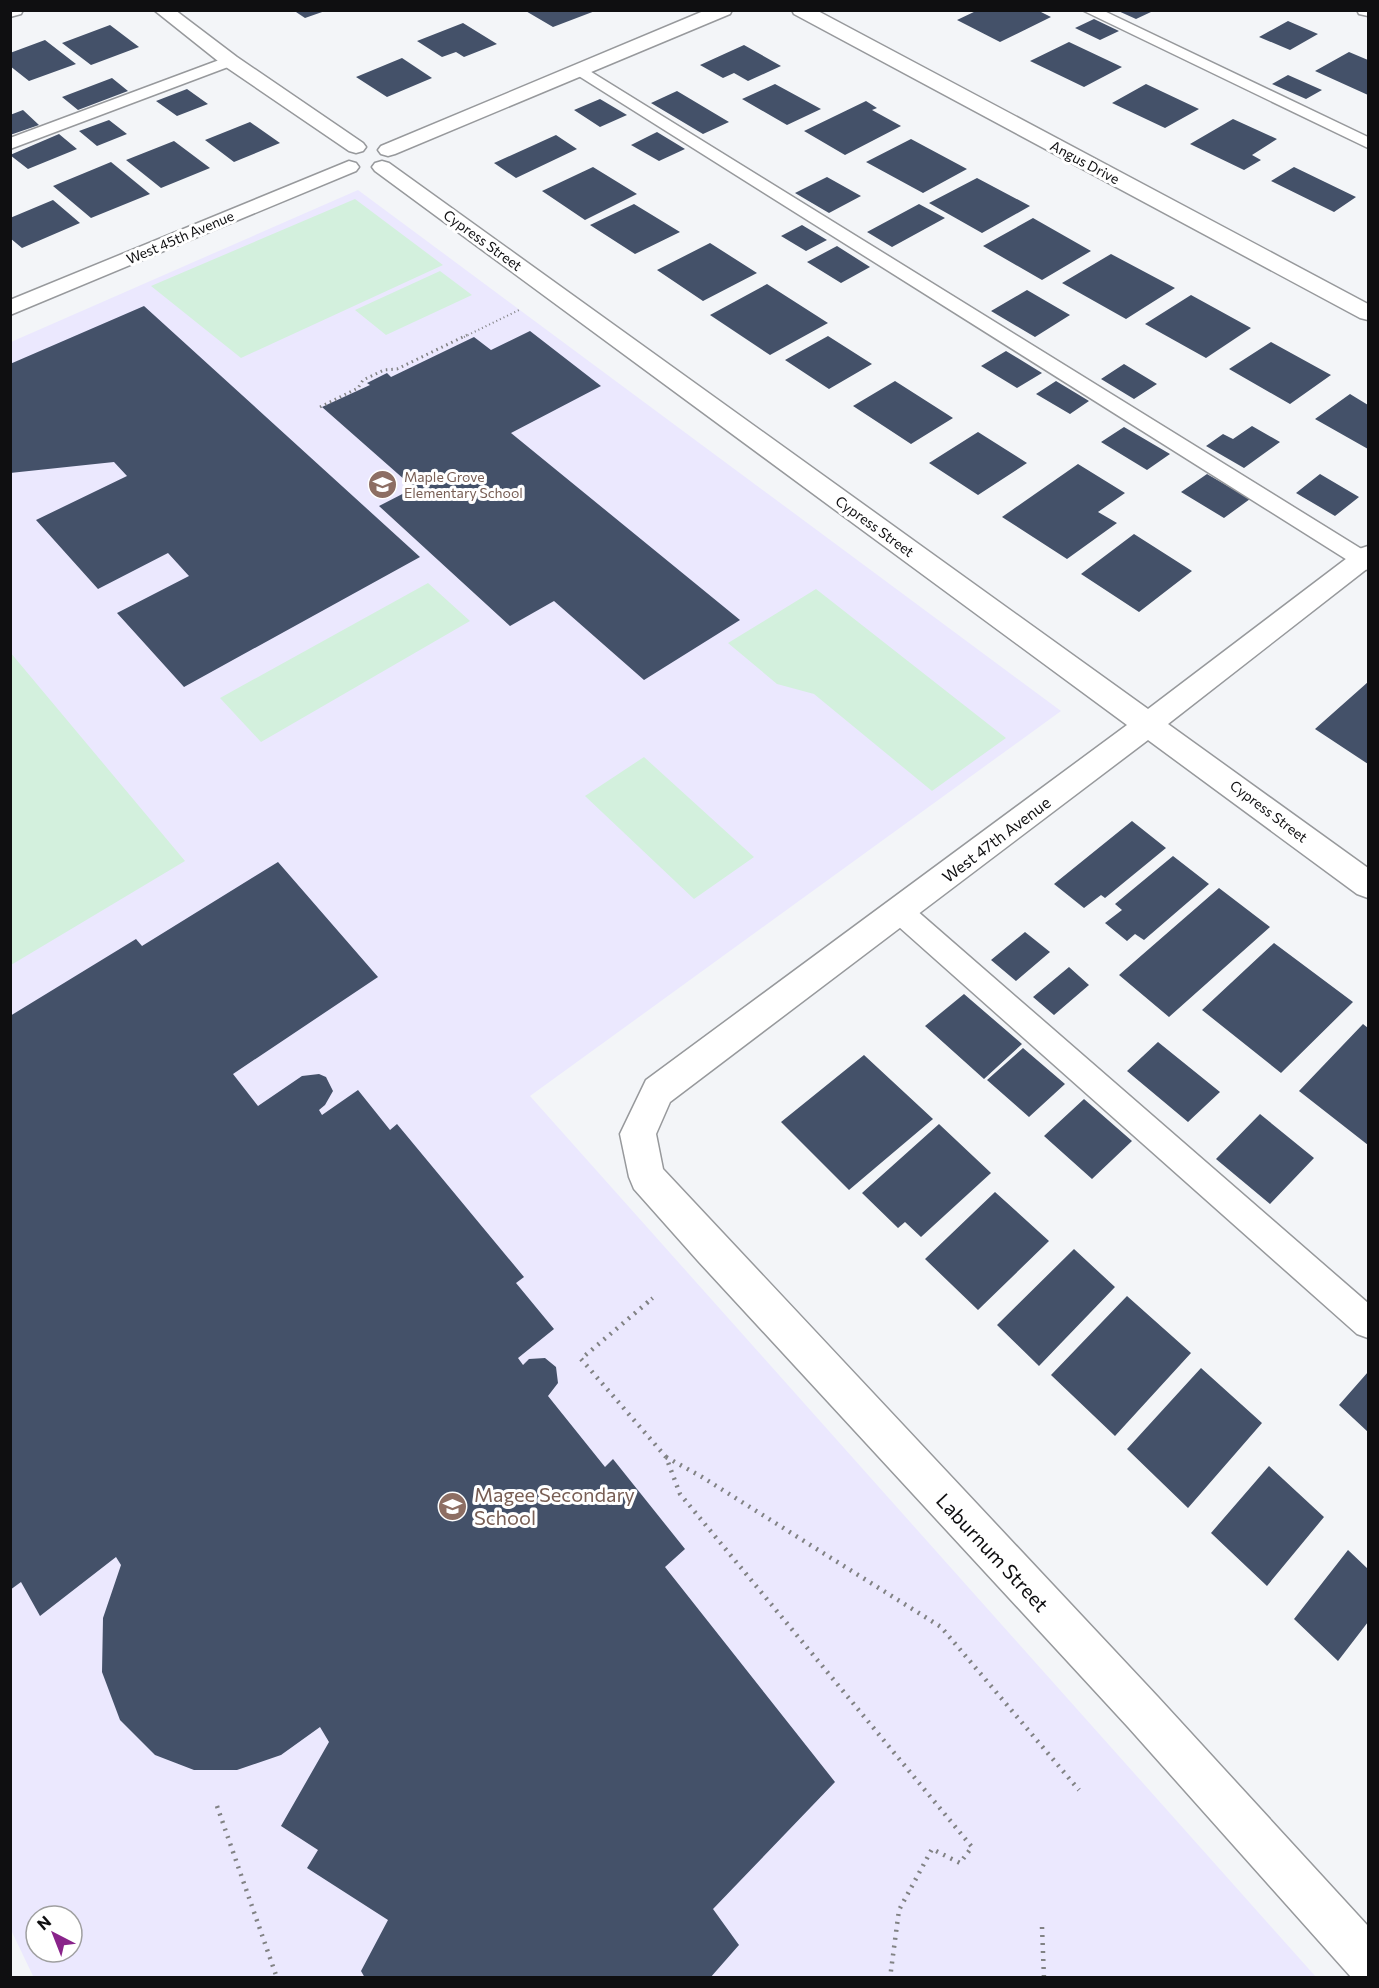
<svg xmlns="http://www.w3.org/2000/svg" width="1379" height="1988" viewBox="0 0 1379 1988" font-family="Commissioner,sans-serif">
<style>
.education{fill:#ebe8fe;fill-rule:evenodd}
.green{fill:#d3f0dd}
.building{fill:#445169}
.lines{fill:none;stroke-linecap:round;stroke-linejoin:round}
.lane-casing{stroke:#97999c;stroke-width:3}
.street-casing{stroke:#97999c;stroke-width:3}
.path-far3{stroke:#818284;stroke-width:2;stroke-dasharray:1 3;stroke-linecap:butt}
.path-far2{stroke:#818284;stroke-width:3;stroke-dasharray:1.5 4;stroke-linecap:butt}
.path-far1{stroke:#818284;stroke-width:4;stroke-dasharray:1.5 4.5;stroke-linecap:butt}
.path{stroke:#818284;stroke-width:4.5;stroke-dasharray:2 6;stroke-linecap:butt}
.lane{fill:#fff;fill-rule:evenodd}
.street{fill:#fff;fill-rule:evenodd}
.labels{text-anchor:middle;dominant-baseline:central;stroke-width:6;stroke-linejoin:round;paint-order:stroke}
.far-street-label{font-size:14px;fill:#0f0f11;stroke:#fff}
.far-education-label{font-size:14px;fill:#785e54;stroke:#fff;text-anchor:start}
.street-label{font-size:16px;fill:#0f0f11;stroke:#fff}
.near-education-label{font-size:20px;fill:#785e54;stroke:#fff;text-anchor:start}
.near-street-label{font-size:20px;fill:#0f0f11;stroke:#fff}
</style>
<rect width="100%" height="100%" fill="#f3f5f8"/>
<!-- education -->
<path class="education" d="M358,190l703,521 -531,385 786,881 -1282,1 -23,-48v-1588zM36,1916h36v36h-36z"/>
<!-- green -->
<path class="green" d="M355,199l88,66 -202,93 -90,-72z
M440,271l32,24 -86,40 -31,-25z
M428,583l42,38 -209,121 -41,-44z
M816,589l190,149 -74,53 -118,-97 -37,-10 -49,-41z
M10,652l175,209 -174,104h-1z
M644,757l110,100 -60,42 -109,-103z"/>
<!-- building -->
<path class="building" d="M293,10h32v1l-20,7z
M524,10h71v1l-42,16z
M978,10h59l14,7 -51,25 -43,-22z
M1116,10h32l3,2 -15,7z
M1094,19l25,12 -19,9 -25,-12z
M1288,21l30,13 -28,16 -31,-13z
M463,23l34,21 -33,13 -8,-5 -14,5 -25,-16z
M110,25l29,22 -48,18 -29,-22z
M45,40l31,24 -47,17 -19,-15v-13z
M1069,42l53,25 -38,20 -54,-26z
M744,45l37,21 -33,15 -14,-8 -11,5 -23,-13z
M1349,52l19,8v35l-53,-24z
M402,58l30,20 -45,19 -31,-20z
M1288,75l34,15 -16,9 -34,-15z
M112,78l16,13 -50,19 -16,-13z
M775,84l46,25 -34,16 -45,-26z
M1146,84l53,25 -34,19 -53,-25z
M187,89l21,15 -31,12 -21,-15z
M677,91l52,31 -26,12 -52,-31z
M600,99l27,16 -27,12 -26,-17z
M866,101l11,7 -5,2 29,16 -56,29 -41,-24z
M23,110l16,15 -29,10v-20z
M1233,119l44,20 -25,16 9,5 -17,10 -54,-26z
M109,120l18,14 -30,12 -18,-15z
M250,122l30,21 -46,19 -29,-22z
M657,132l28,17 -26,12 -28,-16z
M59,134l18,15 -49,20 -18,-14z
M556,135l21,14 -61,29 -22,-15z
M911,139l56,30 -44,24 -57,-31z
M174,141l36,27 -49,20 -35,-28z
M111,162l39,32 -59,24 -38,-32z
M593,167l44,27 -52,26 -43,-29z
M1294,167l62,30 -22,15 -63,-31z
M827,177l34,19 -32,17 -34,-20z
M977,178l53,28 -48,27 -53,-30z
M53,200l27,23 -58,25 -12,-10v-20z
M634,204l46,28 -45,22 -45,-29z
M919,204l26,14 -53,29 -25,-15z
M1033,218l58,33 -49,29 -59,-34z
M802,225l25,15 -21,11 -25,-15z
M710,243l47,30 -54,28 -46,-31z
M837,246l33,21 -29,16 -34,-21z
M1111,254l64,34 -49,31 -64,-36z
M767,284l61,39 -58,32 -60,-40z
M1027,290l43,25 -35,22 -44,-26z
M1191,295l60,33 -45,30 -61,-34z
M144,306l276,251 -236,130 -67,-74 72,-37 -21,-23 -70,36 -62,-69 91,-44 -13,-14 -104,11v-109z
M530,331l71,55 -90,47 229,187 -96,60 -90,-79 -44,25 -131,-120 35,-18 -92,-81 48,-22 -3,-2 20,-10 4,4 83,-40 17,13z
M828,336l44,28 -43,25 -44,-29z
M1271,342l60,33 -41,29 -61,-35z
M1006,351l36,22 -25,15 -36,-22z
M1124,364l33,20 -23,15 -33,-20z
M895,381l58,37 -42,26 -58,-38z
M1056,381l33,20 -19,13 -34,-20z
M1350,394l18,11v44l-53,-30z
M1252,426l28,16 -36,26 -38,-22 17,-12 10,5z
M1124,427l46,27 -23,16 -46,-28z
M978,432l49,31 -49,32 -49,-32z
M1078,464l47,29 -27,19 19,11 -50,36 -65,-42z
M1207,474l43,25 -26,19 -43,-26z
M1320,474l39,23 -24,19 -39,-23z
M1134,534l58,37 -53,41 -58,-38z
M1368,682v82l-53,-35z
M1132,821l34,27 -61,50 -4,-3 -17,13 -30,-24z
M1173,856l36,28 -65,56 -9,-6 -8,7 -22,-18 17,-13 -7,-6z
M278,862l100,115 -145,97 25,32 44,-30 17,-2 7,3 7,14 -8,14 -6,5 3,5 36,-25 32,40 7,-6 127,153 -8,6 38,46 -36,29 5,7 6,-6 16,-1 11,9 2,16 -10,13 57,71 8,-8 72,90 -20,18 170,215 -122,127 26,36 -29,33h-345l-4,-7 27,-51 -81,-52 11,-18 -37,-24 48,-84 -9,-15 -39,28 -44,15h-43l-39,-15 -35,-35 -18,-48 1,-54 18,-53 -5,-8 -76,59 -19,-34 -11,8v-574l126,-77 6,7z
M1219,888l51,39 -101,90 -50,-42z
M1025,932l25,20 -34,29 -25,-21z
M1274,943l79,59 -72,71 -79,-63z
M1069,967l20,18 -35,30 -21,-18z
M964,994l58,50 -38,35 -59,-53z
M1363,1024l5,4v117l-69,-54z
M1158,1042l62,50 -32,30 -61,-51z
M1023,1048l42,36 -36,33 -42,-37z
M864,1055l69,64 -84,71 -68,-68z
M1084,1099l48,42 -40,38 -48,-43z
M1260,1114l54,44 -44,46 -54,-45z
M939,1124l52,49 -70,64 -16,-15 -7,6 -36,-35z
M995,1192l54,49 -71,69 -53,-51z
M1074,1249l41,38 -76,79 -42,-41z
M1127,1296l64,57 -76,83 -64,-61z
M1201,1368l61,55 -74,85 -61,-59z
M1368,1372v60l-29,-27z
M1269,1466l55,51 -57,69 -56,-53z
M1348,1550l20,19v53l-30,39 -44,-42z"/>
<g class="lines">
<defs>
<path id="lane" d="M1082,10h20l266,127v11z
M230,56l8,5 -2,3 -226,85v-11z
M580,65l788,488v17l-8,-2 -786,-495 -2,-3 2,-3z
M899,900l9,3 460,400v35l-11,-4 -467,-415 -4,-8 4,-8z"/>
<path id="street" d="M10,10h13l-2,4 -11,3z
M154,10h21l62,47 126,86 3,4 -3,4 -7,2 -7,-2 -126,-86z
M706,10h26l-2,4 -335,140 -7,2 -7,-2 -3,-4 3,-4z
M792,10h24l552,294v16l-8,-2 -566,-304z
M1357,10h11v6l-9,-2z
M349,161l7,2 3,4 -3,4 -346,144v-15z
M382,161l7,2 759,546 211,-160 9,-3v22l-200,156 200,144v30l-11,-4 -209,-154 -478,362 -14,32 7,35 495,528 210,229v52l-17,-1 -223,-250 -430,-466 -64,-72 -5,-12 -9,-43 26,-54 481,-355 -752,-554 -3,-4 3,-4z"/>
</defs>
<!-- lane casing -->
<use href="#lane" class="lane-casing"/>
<!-- street casing -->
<use href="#street" class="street-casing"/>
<!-- path-far3 -->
<path class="path-far3" d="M464,337l55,-27"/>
<!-- path-far2 -->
<path class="path-far2" d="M320,407l38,-19 5,-8 21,-10 13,-1 70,-34"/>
<!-- path-far1 -->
<path class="path-far1" d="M647,1303l7,-6"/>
<!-- path -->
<path class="path" d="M648,1302l-67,57 85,98 14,37 292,353 -12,16 -28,-14 -33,61 -9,68
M666,1457l36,20 239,150 138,163
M217,1806l60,172
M1042,1927l2,51"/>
<!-- lane -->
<use href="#lane" class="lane"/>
<!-- street -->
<use href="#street" class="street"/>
</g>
<!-- icons -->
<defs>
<symbol id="school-disc" viewBox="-11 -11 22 22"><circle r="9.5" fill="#8d6e63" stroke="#fff"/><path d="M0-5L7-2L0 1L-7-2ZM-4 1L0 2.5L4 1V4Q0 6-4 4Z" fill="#fff"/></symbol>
</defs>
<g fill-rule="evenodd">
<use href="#school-disc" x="366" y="468" width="33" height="33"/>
<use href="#school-disc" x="436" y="1490" width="33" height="33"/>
</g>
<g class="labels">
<!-- far-street labels -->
<g class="far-street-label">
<text transform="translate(1085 162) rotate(28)">Angus Drive</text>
<text transform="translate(180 237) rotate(-23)">West 45th Avenue</text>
<text transform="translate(483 240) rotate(36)">Cypress Street</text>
<text transform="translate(875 526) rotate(36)">Cypress Street</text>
<text transform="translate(1269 811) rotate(37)">Cypress Street</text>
</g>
<!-- far-education labels -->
<g class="far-education-label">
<text x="404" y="476">Maple Grove<tspan x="404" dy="16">Elementary School</tspan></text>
</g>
<!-- street labels -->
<g class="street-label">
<text transform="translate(996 839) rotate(-37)">West 47th Avenue</text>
</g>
<!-- near-education labels -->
<g class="near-education-label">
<text x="474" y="1494">Magee Secondary<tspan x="474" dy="23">School</tspan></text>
</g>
<!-- near-street labels -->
<g class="near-street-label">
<text transform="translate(993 1552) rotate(47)">Laburnum Street</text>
</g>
</g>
<!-- border -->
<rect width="1379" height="1988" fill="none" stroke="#0f0f11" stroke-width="24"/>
<!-- north arrow -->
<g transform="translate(54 1934) rotate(318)"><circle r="28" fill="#ffffff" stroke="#9f9fa0" stroke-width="1.5"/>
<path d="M0-4.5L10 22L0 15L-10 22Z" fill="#89238a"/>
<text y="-9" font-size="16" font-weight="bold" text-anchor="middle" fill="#0f0f11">N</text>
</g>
</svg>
